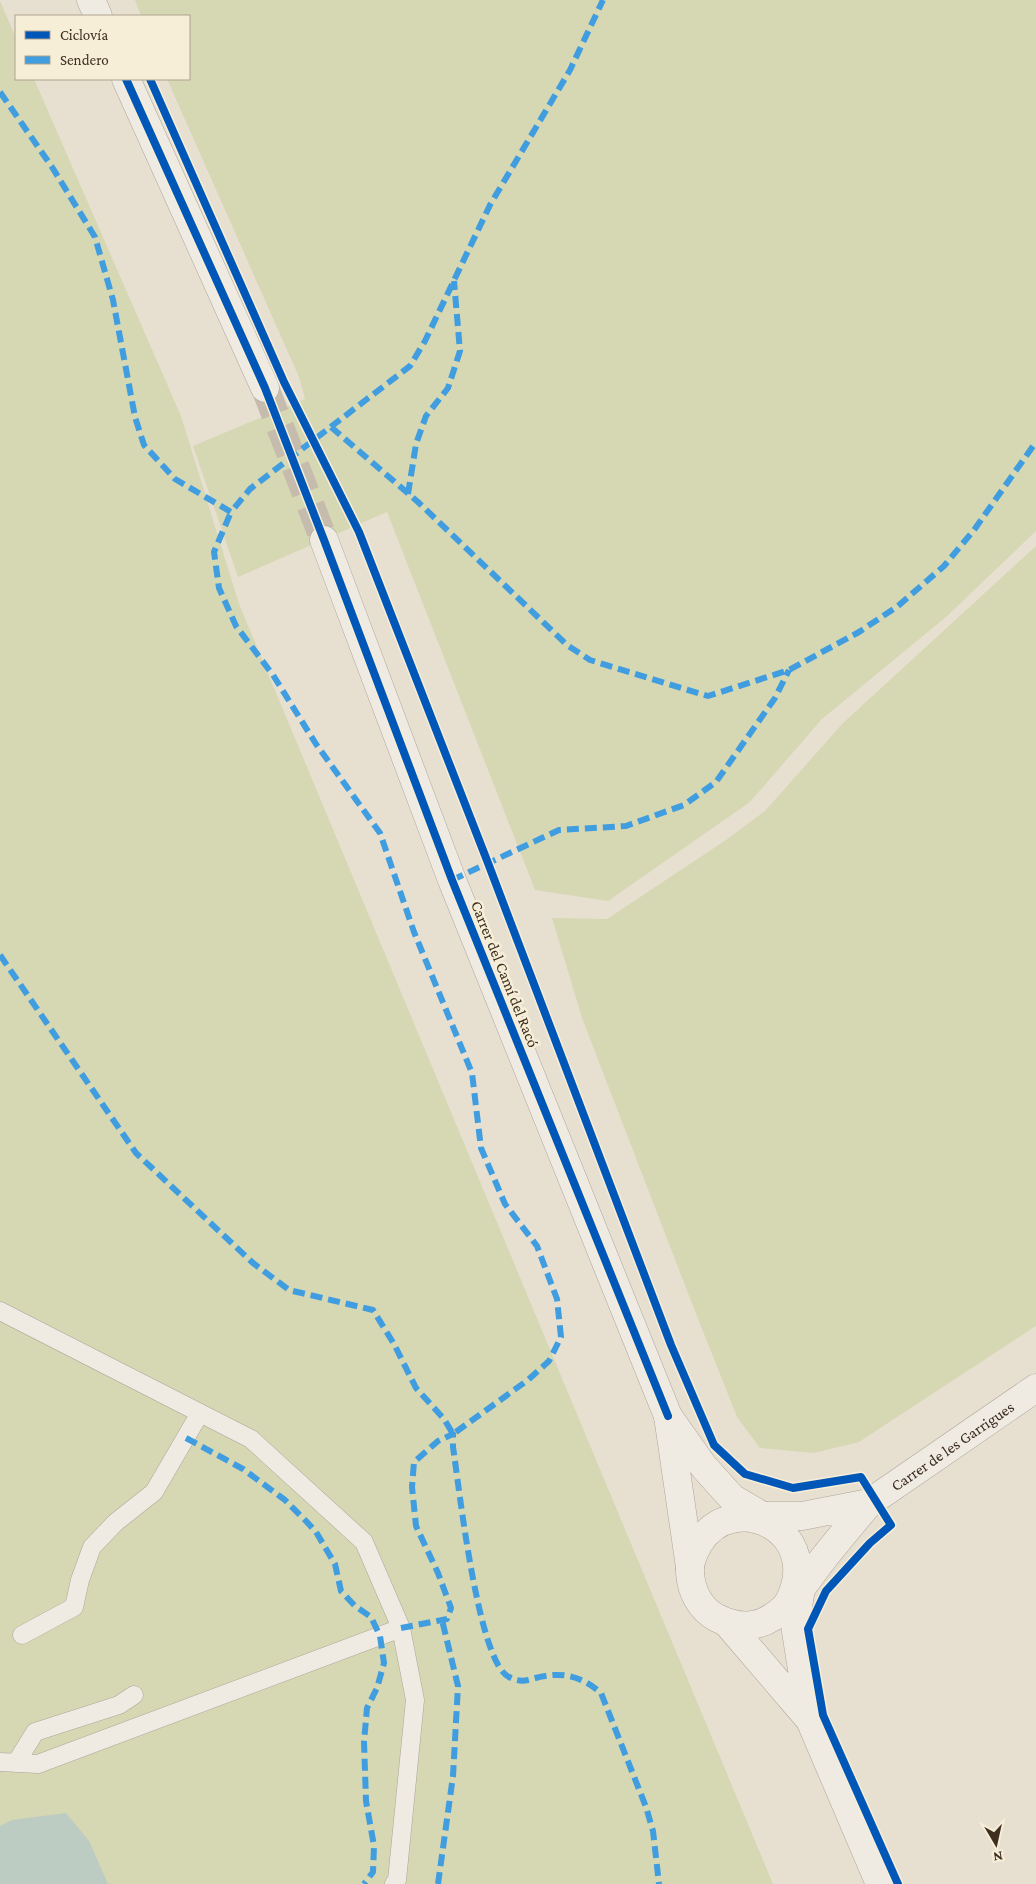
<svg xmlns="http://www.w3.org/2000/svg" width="1036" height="1884" viewBox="0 0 1036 1884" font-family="'Crimson Pro',serif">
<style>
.green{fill:#d6d7b3}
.water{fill:#bcccc2}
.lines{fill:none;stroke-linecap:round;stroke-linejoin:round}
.street-tunnel{stroke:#c5bcae;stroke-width:28;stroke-dasharray:28 14;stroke-linecap:butt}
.lane-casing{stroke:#ada599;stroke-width:19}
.street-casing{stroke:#ada599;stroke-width:29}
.lane{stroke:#efebe3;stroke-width:18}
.street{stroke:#efebe3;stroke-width:28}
.quiet{stroke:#3f9de0;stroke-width:6;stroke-dasharray:12 6;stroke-linecap:butt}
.cycleway-casing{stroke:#f7eed8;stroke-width:11}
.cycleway{stroke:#0057b8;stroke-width:8}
.labels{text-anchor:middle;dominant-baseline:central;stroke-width:5;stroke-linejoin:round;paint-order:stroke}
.street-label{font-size:16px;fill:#3d2e20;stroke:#f7eed8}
</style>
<rect width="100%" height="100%" fill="#e7e0d1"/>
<!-- green -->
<path class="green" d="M135,0h901v531l-90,86 -124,102 -72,83 -142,99 -73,-11 -148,-378 -149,65 -45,-131 112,-47 -6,-22 -132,-298h22v-63h-48z
M0,1l16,37v41h18l147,337 58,188 534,1280h-773z
M1036,546v780l-177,116 -45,11 -54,-5 -23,-31 -46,-116 -109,-283 -30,-100 55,1 119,-79 39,-29 78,-88z"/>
<!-- water -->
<path class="water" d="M66,1813l23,28 19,43h-108v-58l12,-6z"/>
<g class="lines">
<!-- street-tunnel -->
<path class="street-tunnel" d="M265,388l59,152"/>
<defs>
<path id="lane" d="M0,1311l251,128 113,103 37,86 14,72 -18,180 -3,4
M22,1635l52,-28 6,-27 12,-33 24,-25 38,-30 46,-79
M0,1762l38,2 363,-136
M16,1763l19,-31 84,-27 15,-10"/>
<g id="street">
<path d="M91,0l7,16"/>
<path d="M126,79l139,309"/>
<path d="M324,540l128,340 216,536"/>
<path id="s1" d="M869,1503l167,-115"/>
<path d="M754,1519l10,-3h38l67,-13c-15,18 -31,37 -46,56 -27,34 -52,86 -106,59 -17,-9 -26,-27 -27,-46 -1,-10 4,-20 9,-29 36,-57 129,-10 88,62"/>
<path d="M690,1567l-22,-151 36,51 28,31 34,20"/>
<path d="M727,1623l83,97 -15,-95 6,-37"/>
<path d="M810,1720l70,164"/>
</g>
</defs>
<!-- lane casing -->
<use href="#lane" class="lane-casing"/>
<!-- street casing -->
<use href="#street" class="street-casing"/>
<!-- lane -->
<use href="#lane" class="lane"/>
<!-- street -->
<use href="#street" class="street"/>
<!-- quiet -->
<path class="quiet" d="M0,92l52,75 43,70 18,63 22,117 9,28 31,34 56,33 19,-23 160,-123 15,-25 65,-136 80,-135 33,-70
M331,427l87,75 149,143 23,15 118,36 81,-26 70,-38 39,-26 46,-40 30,-36 62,-88
M408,494l8,-50 10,-28 22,-28 12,-37 -6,-70
M452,880l107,-50 67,-4 58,-21 32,-23 59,-84 14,-28
M0,955l136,198 117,110 36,27 84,20 21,34 22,44 28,31 9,15 75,-54 21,-19 12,-24 -4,-38 -20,-53 -32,-42 -24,-56 -9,-75 -58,-141 -34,-99 -64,-89 -43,-69 -37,-49 -17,-38 -5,-36 17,-40
M186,1438l57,31 42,31 21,21 10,11 19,32 6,27 14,15 16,11 9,19 4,27 -7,25 -10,20 -3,34 2,59 8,45 -1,26 -9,12
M401,1628l46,-9 4,-11 -13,-35 -22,-47 -4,-39 2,-25 24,-21 15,-7v13c6,39 25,216 56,230 15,8 21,1 36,-1 22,-4 40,3 56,17l45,114 7,24 6,53
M438,1884l15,-108 5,-90 -16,-66"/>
<defs>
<path id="cycleway" d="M126,79l139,309 59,152 128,340 216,536
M150,79l134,303 75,150 129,331 183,482 43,100 31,29 48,14 68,-11 30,48 -21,18 -44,48 -18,38 15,86 75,169"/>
</defs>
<!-- cycleway casing -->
<use href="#cycleway" class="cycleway-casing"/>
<!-- cycleway -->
<use href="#cycleway" class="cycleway"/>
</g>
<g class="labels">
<!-- street labels -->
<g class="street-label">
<text transform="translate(505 974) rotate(68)">Carrer del Camí del Racó</text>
<text stroke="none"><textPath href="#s1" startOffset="101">Carrer de les Garrigues</textPath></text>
</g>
</g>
<!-- legend -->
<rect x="15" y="15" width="175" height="65" fill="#f7eed8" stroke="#ada18e"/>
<rect x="25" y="31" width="25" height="8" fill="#0057b8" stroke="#ada18e"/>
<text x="60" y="40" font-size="15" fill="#3d2e20">Ciclovía</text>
<rect x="25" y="56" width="25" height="8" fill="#3f9de0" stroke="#ada18e"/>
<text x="60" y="65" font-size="15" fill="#3d2e20">Sendero</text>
<!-- north arrow -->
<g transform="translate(996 1844) rotate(171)" stroke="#f7eed8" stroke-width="4" paint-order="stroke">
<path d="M0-4L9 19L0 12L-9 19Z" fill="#3d2e20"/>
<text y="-8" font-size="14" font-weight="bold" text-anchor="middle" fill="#3d2e20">N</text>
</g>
</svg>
